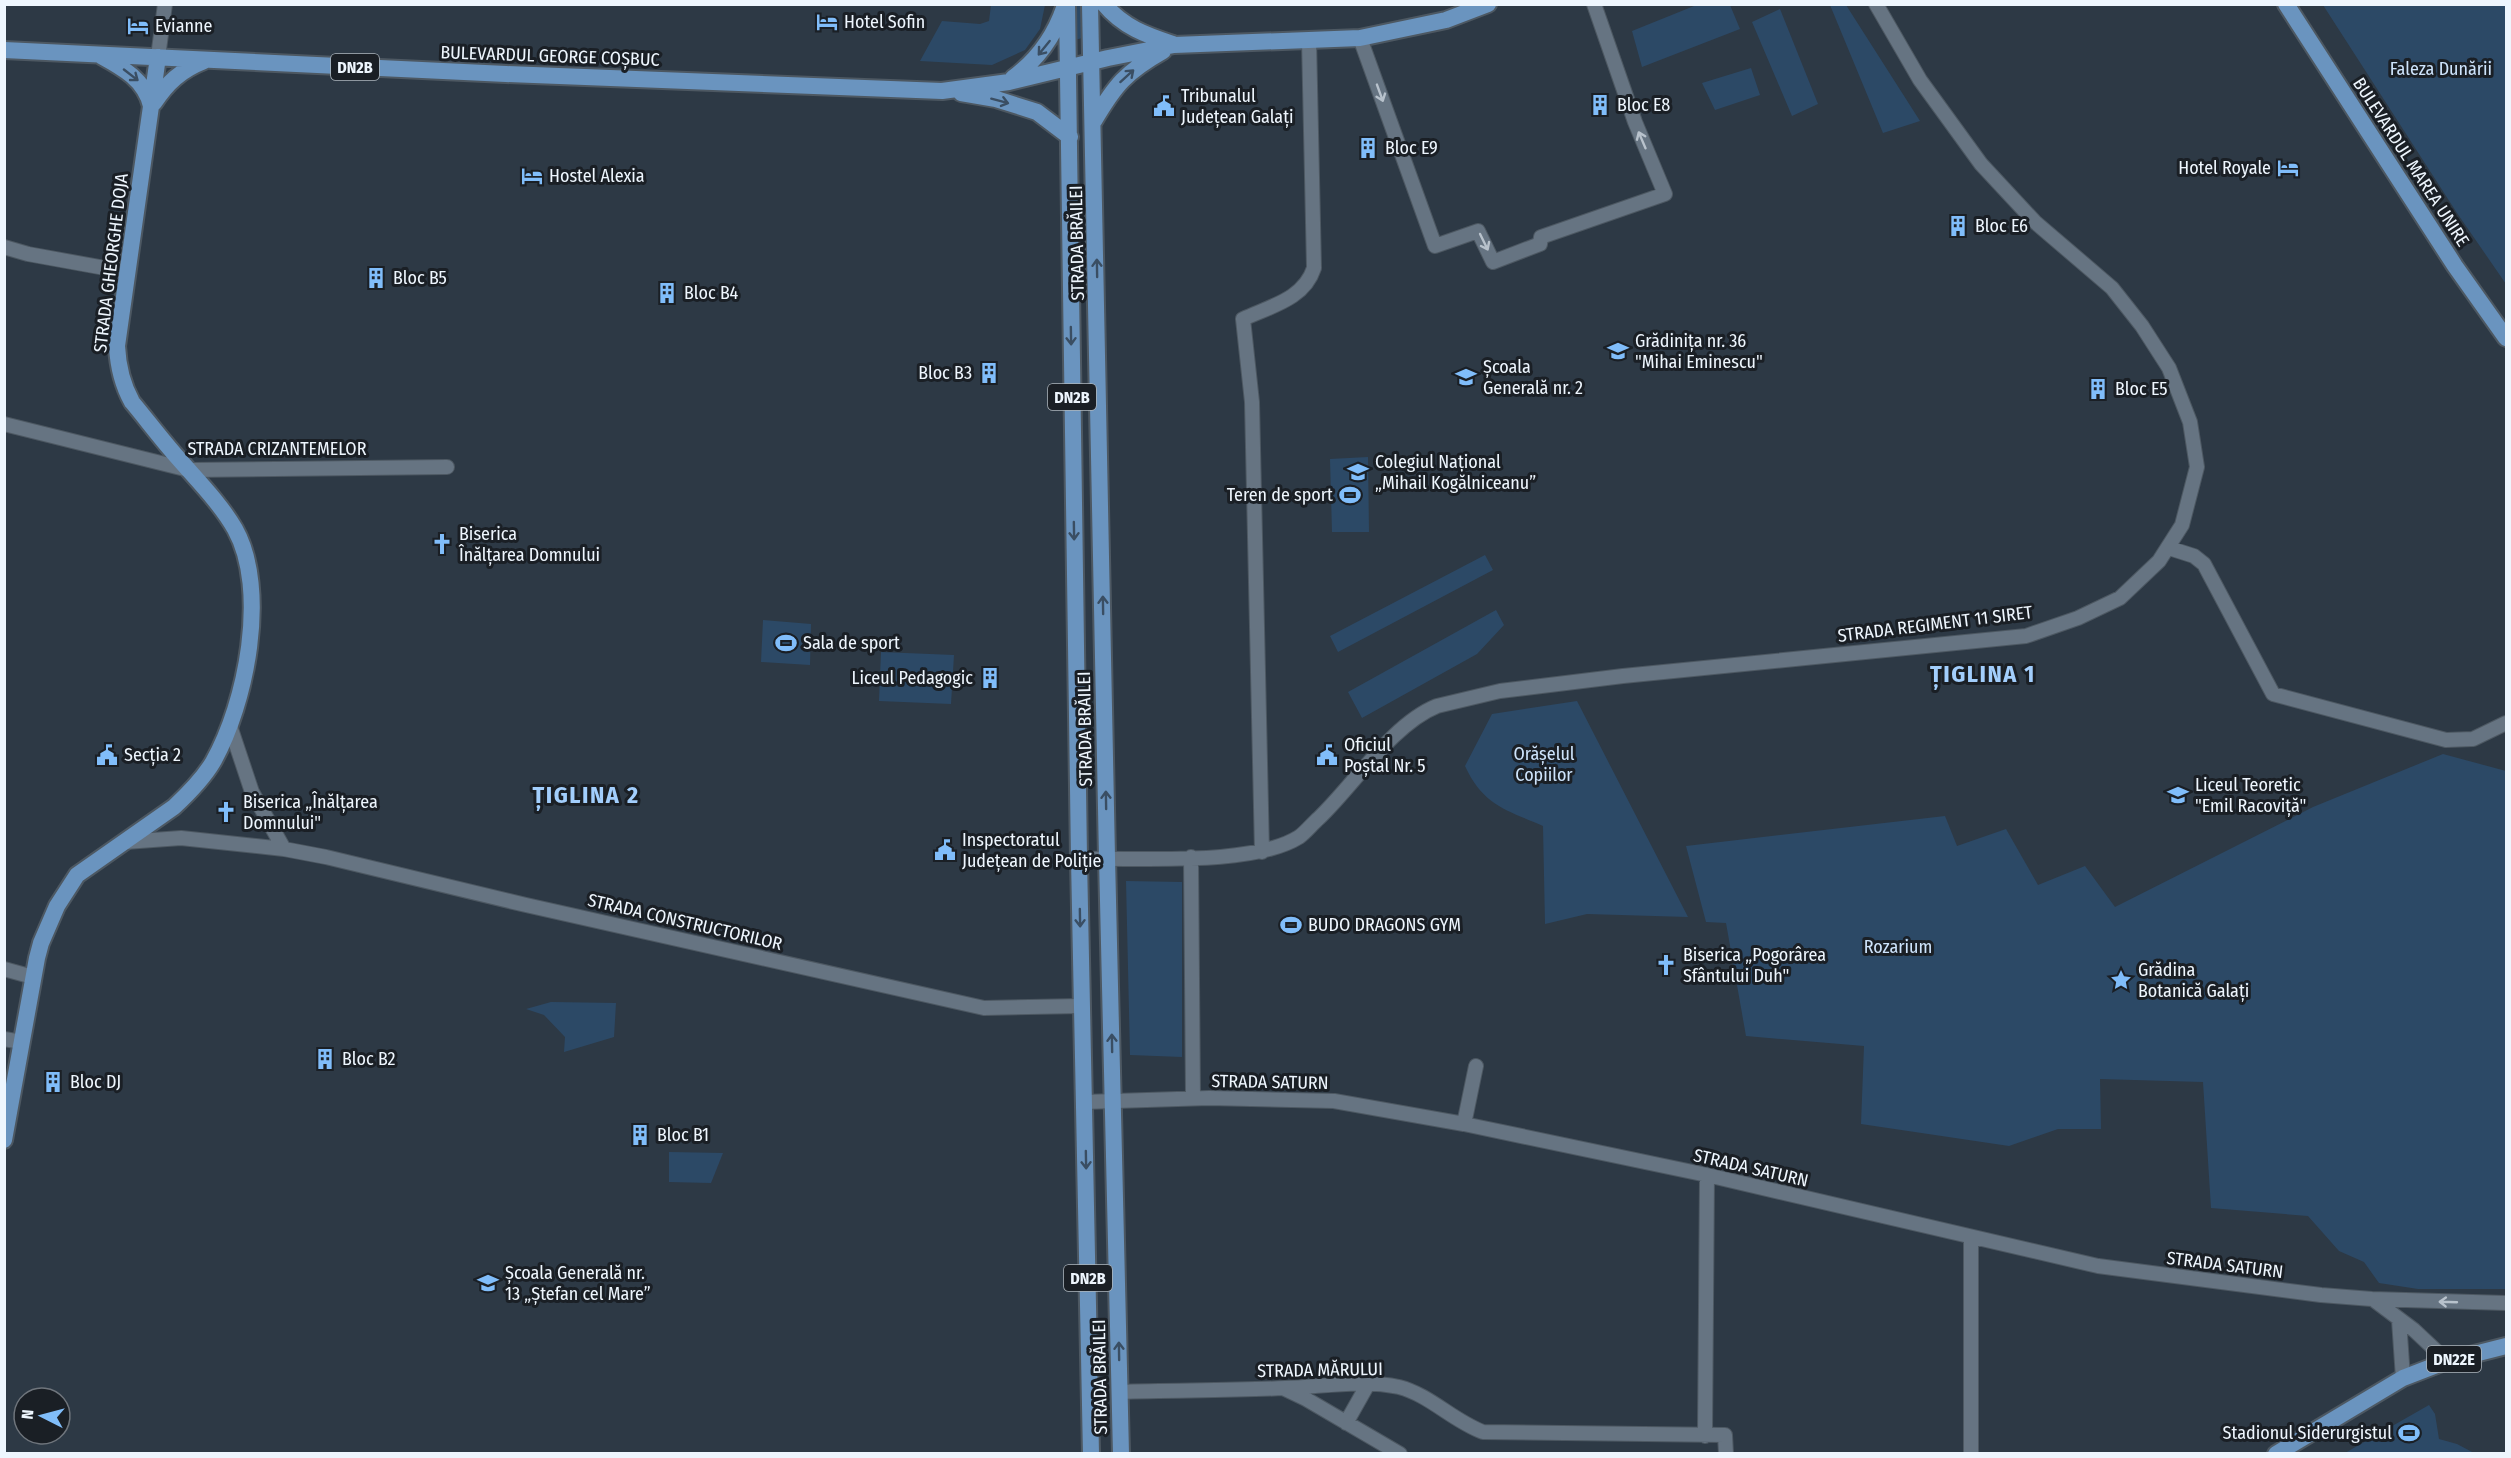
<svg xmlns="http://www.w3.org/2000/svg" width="2511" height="1458" viewBox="0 0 2511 1458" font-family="'Fira Sans Condensed',sans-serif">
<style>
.green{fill:#2c4966}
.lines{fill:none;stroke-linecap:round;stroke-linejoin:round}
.minor-casing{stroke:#4d5862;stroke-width:16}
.major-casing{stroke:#4d5862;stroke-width:20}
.minor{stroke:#667482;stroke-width:14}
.major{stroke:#6a94bf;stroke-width:16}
.oneway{stroke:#3a4e63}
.oneway2{stroke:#b8c2cc}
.labels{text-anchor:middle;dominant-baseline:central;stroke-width:6;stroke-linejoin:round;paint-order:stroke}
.shield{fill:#1a1f25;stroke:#aeb6bd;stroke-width:1.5}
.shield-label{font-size:16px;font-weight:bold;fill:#eef6fe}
.poi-label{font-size:18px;fill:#eef6fe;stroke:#1a1f25;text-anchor:start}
.street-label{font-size:18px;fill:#eef6fe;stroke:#1a1f25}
.park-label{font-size:18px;fill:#cee4fc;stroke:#1a1f25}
.district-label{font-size:24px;font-weight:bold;letter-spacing:1.5px;fill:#a2cefc;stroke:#1a1f25}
</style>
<rect width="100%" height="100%" fill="#2d3945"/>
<!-- green -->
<path class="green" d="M1699,4l31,1 10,24 -98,38 -10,-36z
M991,5h54l-5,24 -15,21 -33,15 -72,-4 22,-40 38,3 9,-3z
M1072,5h9l1,33 -7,2z
M1830,5h16l74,116 -37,12z
M2323,5h183v279l-49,-71z
M1780,9l38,95 -26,12 -40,-94z
M1751,68l9,27 -45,15 -13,-27z
M1368,457l1,75h-37l-2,-73z
M1485,555l8,15 -155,82 -8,-16z
M1496,610l8,15 -27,29 -115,64 -14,-26z
M763,620l48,4 -1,41 -49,-3z
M881,652l73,3 -3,49 -72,-3z
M1577,701l111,216 -101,-3 -42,10 -2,-98c-37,-16 -60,-21 -78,-60l27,-52z
M2443,754l63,17v518h-88l-39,-6 -15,-21 -25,-11 -31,-35 -97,-8 -8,-126 -103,-3 1,50h-43l-49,17 -148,-22 3,-78 -118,-10 -20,-113 -20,-1 -20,-76 259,-30 12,30 49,-17 32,56 47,-19 30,41 198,-100z
M1126,881l56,1v175l-52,-2z
M551,1002l65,1 -2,34 -50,15 1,-15 -21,-22 -18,-6z
M669,1152l54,1 -12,30 -42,-1z
M2429,1405l6,9 4,25 18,5 17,9h-129z"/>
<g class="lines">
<defs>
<path id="minor" d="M1360,38l75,208 43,-15 15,31 47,-18 1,-7 124,-43 -30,-72 -41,-118
M158,57l7,-53
M4,247l24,7 99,18
M4,424l185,46 258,-3
M2169,548l25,8 10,8 69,130 173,46 27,-1 33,-16
M230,726l22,66 32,57
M125,842l56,-4 103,11 42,8 200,48 458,103 97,-2
M1262,852l-10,-450 -9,-83c28,-13 61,-20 71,-51l-5,-228
M1191,857l2,241
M1079,859c58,-2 172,8 220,-22 7,-5 13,-13 20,-19 35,-33 73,-94 118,-112l63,-15 123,-15 403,-40 52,-18 42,-20 39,-37 23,-36 15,-58 -7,-45 -21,-54 -27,-42 -30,-38 -77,-66 -54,-58 -61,-84 -44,-76
M4,969l29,8
M4,1039l18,3
M1084,1102l125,-4 125,3 130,23 243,51 391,91 223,29 51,4 134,4
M1464,1124l12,-58
M2374,1300l40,30 33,31
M2399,1320l4,58
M1285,1389l21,10 94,55
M1120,1392c55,-2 110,-1 165,-4 36,-1 77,-9 114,-1 31,8 54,34 84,45l242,3 1,19
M1346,1423l22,-39
M1705,1436l2,-261
M1971,1454v-216"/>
<path id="major" d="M1067,4l12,855 12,595
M1090,4l17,854 14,596
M1104,4c19,23 42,31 69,40
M2286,4l169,262 51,72
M4,50l502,24 436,17 67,-9 99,-24 66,-13 186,-7 86,-18 42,-16
M101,56c22,12 44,24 50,50
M1013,78c24,-18 41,-41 51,-70
M961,93l35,6 41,13 33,25
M154,103c13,-20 27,-33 50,-42
M1094,121c21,-36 32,-49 69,-70
M4,1140l33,-182 4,-15 16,-37 20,-31 97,-68c15,-14 29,-28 39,-45 33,-58 56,-172 22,-233 -15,-26 -37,-48 -57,-71 -16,-18 -31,-38 -46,-56 -10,-18 -14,-35 -15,-56l41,-289
M2276,1454l127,-76 44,-17 59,-15"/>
</defs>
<!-- minor casing -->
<use href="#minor" class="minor-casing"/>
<!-- major casing -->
<use href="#major" class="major-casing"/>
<!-- minor -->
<use href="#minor" class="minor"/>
<!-- major -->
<use href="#major" class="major"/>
</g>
<!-- one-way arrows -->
<defs><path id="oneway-shaft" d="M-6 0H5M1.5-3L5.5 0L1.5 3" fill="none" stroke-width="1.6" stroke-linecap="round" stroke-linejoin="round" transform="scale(1.5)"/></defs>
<g class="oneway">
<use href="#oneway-shaft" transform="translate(1044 48) rotate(129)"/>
<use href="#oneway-shaft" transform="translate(131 75) rotate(38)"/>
<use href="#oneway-shaft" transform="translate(1127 76) rotate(-42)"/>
<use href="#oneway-shaft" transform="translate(1000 101) rotate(15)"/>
<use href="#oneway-shaft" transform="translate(1097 268) rotate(-91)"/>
<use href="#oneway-shaft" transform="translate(1071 336) rotate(89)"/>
<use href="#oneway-shaft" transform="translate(1074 531) rotate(89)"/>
<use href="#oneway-shaft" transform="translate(1103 605) rotate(-91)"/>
<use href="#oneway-shaft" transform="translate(1106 800) rotate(-91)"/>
<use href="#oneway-shaft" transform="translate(1080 918) rotate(89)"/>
<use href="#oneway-shaft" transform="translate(1112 1043) rotate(-91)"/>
<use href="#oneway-shaft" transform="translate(1086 1160) rotate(89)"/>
<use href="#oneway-shaft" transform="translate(1119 1351) rotate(-91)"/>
</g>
<g class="oneway2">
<use href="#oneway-shaft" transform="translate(1380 93) rotate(70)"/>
<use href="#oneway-shaft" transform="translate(1642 140) rotate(-113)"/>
<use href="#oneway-shaft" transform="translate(1484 242) rotate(64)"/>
<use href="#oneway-shaft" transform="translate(2448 1302) rotate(-178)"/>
</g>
<!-- icons -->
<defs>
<symbol id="hotel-bare" viewBox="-9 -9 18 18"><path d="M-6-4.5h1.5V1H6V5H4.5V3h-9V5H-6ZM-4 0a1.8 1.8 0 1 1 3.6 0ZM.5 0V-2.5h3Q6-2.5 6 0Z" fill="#80bdfa" stroke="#1a1f25" stroke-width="2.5" paint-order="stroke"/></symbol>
<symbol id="building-bare" viewBox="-9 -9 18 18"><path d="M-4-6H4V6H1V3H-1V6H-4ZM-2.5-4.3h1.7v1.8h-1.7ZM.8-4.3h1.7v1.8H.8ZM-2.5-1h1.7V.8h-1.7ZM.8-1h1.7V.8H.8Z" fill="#80bdfa" stroke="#1a1f25" stroke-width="2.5" paint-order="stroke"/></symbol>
<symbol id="civic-bare" viewBox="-9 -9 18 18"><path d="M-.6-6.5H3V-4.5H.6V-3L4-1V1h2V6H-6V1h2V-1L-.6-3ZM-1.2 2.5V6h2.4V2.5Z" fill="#80bdfa" stroke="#1a1f25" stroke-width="2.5" paint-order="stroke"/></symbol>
<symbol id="school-bare" viewBox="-9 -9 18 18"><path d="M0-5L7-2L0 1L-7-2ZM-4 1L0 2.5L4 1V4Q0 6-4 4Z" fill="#80bdfa" stroke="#1a1f25" stroke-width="2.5" paint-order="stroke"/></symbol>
<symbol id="university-bare" viewBox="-9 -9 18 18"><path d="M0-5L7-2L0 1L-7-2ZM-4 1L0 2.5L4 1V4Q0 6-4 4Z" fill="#80bdfa" stroke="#1a1f25" stroke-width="2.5" paint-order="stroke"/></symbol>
<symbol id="stadium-bare" viewBox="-9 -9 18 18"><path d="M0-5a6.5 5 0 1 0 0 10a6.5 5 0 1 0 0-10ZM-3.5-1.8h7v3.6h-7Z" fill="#80bdfa" stroke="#1a1f25" stroke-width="2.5" paint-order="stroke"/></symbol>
<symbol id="church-bare" viewBox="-9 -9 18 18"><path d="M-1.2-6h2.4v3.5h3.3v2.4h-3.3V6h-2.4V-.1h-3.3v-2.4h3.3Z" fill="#80bdfa" stroke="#1a1f25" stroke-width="2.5" paint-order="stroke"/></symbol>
<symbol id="sight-bare" viewBox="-9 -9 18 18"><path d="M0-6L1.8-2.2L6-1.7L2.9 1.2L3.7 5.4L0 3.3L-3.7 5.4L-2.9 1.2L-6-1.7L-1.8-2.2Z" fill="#80bdfa" stroke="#1a1f25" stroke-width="2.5" paint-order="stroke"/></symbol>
</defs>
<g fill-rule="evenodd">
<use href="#hotel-bare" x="812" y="7" width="30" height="30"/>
<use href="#hotel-bare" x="123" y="11" width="30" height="30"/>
<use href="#building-bare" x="1585" y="90" width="30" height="30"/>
<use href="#civic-bare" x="1149" y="91" width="30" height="30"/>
<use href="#building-bare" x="1353" y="133" width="30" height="30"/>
<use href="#hotel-bare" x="2273" y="153" width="30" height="30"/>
<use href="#hotel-bare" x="517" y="161" width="30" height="30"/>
<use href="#building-bare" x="1943" y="211" width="30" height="30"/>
<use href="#building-bare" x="361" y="263" width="30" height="30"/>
<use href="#building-bare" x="652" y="278" width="30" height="30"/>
<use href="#school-bare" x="1603" y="336" width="30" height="30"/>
<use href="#building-bare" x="974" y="358" width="30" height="30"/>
<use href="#school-bare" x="1451" y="362" width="30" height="30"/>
<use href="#building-bare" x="2083" y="374" width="30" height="30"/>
<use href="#university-bare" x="1343" y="457" width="30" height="30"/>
<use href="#stadium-bare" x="1335" y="480" width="30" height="30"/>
<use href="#church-bare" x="427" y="529" width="30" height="30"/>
<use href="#stadium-bare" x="771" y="628" width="30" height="30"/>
<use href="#building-bare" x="975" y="663" width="30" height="30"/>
<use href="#civic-bare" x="92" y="740" width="30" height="30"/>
<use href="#civic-bare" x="1312" y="740" width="30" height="30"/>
<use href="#university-bare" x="2163" y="780" width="30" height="30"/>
<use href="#church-bare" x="211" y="797" width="30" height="30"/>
<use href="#civic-bare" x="930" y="835" width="30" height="30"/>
<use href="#stadium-bare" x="1276" y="910" width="30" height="30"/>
<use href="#church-bare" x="1651" y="950" width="30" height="30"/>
<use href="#sight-bare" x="2106" y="965" width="30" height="30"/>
<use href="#building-bare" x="310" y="1044" width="30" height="30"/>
<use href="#building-bare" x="38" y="1067" width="30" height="30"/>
<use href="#building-bare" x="625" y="1120" width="30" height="30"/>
<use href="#school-bare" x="473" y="1268" width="30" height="30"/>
<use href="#stadium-bare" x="2394" y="1418" width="30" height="30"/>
</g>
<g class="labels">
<!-- shield labels -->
<g class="shield">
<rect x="331" y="54" width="48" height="26" rx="4.5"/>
<rect x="1048" y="384" width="48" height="26" rx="4.5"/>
<rect x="1064" y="1265" width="48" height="26" rx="4.5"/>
<rect x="2427" y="1346" width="54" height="26" rx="4.5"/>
</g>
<g class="shield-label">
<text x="355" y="67">DN2B</text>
<text x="1072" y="397">DN2B</text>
<text x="1088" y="1278">DN2B</text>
<text x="2454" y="1359">DN22E</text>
</g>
<!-- poi labels -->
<g class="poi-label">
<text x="844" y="22">Hotel Sofin</text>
<text x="155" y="26">Evianne</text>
<text x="1181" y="96">Tribunalul<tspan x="1181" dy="21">Județean Galați</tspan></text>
<text x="1617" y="105">Bloc E8</text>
<text x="1385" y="148">Bloc E9</text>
<text x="2271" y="168" text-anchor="end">Hotel Royale</text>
<text x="549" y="176">Hostel Alexia</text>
<text x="1975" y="226">Bloc E6</text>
<text x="393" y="278">Bloc B5</text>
<text x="684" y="293">Bloc B4</text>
<text x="1635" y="341">Grădinița nr. 36<tspan x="1635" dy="21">"Mihai Eminescu"</tspan></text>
<text x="1483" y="367">Școala<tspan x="1483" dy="21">Generală nr. 2</tspan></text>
<text x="972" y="373" text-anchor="end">Bloc B3</text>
<text x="2115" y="389">Bloc E5</text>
<text x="1375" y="462">Colegiul Național<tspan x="1375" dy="21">„Mihail Kogălniceanu”</tspan></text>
<text x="1333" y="495" text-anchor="end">Teren de sport</text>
<text x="459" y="534">Biserica<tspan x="459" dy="21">Înălțarea Domnului</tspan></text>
<text x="803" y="643">Sala de sport</text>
<text x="973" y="678" text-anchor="end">Liceul Pedagogic</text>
<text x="1344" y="745">Oficiul<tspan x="1344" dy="21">Poștal Nr. 5</tspan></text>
<text x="124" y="755">Secția 2</text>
<text x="2195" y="785">Liceul Teoretic<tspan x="2195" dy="21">"Emil Racoviță"</tspan></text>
<text x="243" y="802">Biserica „Înălțarea<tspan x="243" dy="21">Domnului"</tspan></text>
<text x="962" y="840">Inspectoratul<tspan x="962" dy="21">Județean de Poliție</tspan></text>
<text x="1308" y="925">BUDO DRAGONS GYM</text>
<text x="1683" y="955">Biserica „Pogorârea<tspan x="1683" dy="21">Sfântului Duh"</tspan></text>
<text x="2138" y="970">Grădina<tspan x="2138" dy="21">Botanică Galați</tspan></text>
<text x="342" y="1059">Bloc B2</text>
<text x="70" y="1082">Bloc DJ</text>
<text x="657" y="1135">Bloc B1</text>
<text x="505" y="1273">Școala Generală nr.<tspan x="505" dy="21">13 „Ștefan cel Mare”</tspan></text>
<text x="2392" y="1433" text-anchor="end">Stadionul Siderurgistul</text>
</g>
<!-- street labels -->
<g class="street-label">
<text transform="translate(550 56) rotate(2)">BULEVARDUL GEORGE COȘBUC</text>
<text transform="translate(2411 162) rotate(57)">BULEVARDUL MAREA UNIRE</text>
<text transform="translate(1077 243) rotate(-91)">STRADA BRĂILEI</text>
<text transform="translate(111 263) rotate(-83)">STRADA GHEORGHE DOJA</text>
<text x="277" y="449">STRADA CRIZANTEMELOR</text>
<text transform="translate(1935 624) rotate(-7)">STRADA REGIMENT 11 SIRET</text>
<text transform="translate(1085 729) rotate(-91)">STRADA BRĂILEI</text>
<text transform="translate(685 922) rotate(13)">STRADA CONSTRUCTORILOR</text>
<text transform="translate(1270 1082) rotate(1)">STRADA SATURN</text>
<text transform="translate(1751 1168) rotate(13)">STRADA SATURN</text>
<text transform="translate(2225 1265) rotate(7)">STRADA SATURN</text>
<text transform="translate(1320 1370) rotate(-1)">STRADA MĂRULUI</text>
<text transform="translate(1100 1377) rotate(-91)">STRADA BRĂILEI</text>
</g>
<!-- park labels -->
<g class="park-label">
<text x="2441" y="69">Faleza Dunării</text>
<text x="1544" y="754">Orășelul<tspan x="1544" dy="21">Copiilor</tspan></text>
<text x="1898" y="947">Rozarium</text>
</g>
<!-- district labels -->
<g class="district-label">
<text x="1983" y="674">ȚIGLINA 1</text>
<text x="586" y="795">ȚIGLINA 2</text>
</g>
</g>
<!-- border -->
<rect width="2511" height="1458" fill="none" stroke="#eef6fe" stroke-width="12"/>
<!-- north arrow -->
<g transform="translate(42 1416) rotate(276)"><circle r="28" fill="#1a1f25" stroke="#6f757c" stroke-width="1.5"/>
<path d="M0-4.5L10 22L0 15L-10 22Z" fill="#80bdfa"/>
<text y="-9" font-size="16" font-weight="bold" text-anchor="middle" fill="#eef6fe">N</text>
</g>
</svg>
